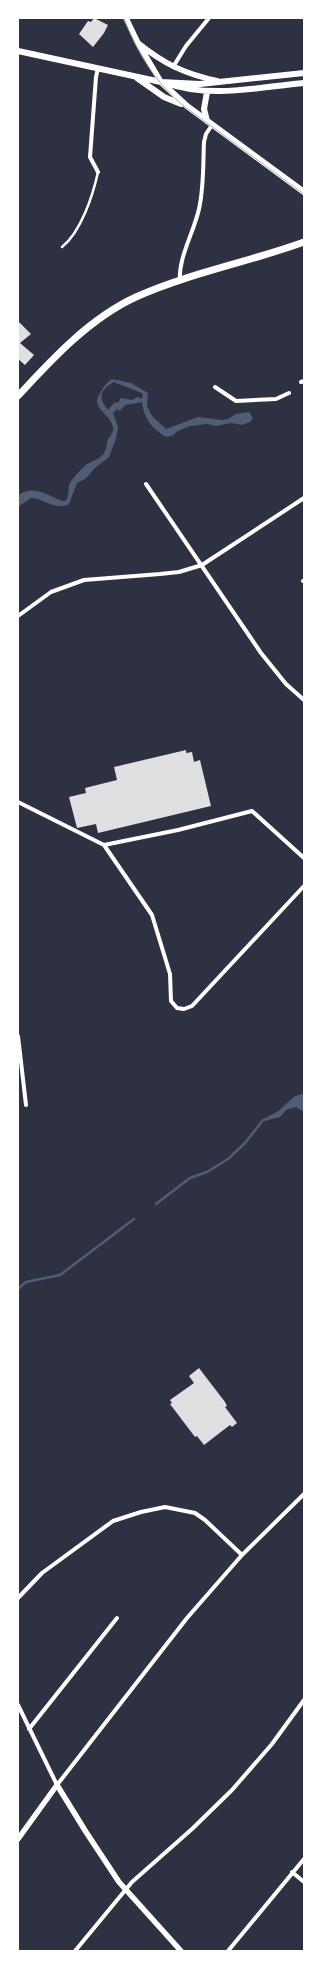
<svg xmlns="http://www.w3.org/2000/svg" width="322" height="1969" viewBox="0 0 322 1969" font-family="'Roboto Condensed',sans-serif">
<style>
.water{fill:#4f5d75;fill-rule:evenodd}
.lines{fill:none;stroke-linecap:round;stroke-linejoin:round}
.stream{stroke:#4f5d75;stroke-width:2.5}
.building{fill:#e0e0e3}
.service{stroke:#fff;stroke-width:2.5}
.minor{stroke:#fff;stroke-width:4}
.tertiary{stroke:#fff;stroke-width:5.5}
.secondary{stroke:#fff;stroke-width:6}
.primary{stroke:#fff;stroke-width:7}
.tram{stroke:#abadb3;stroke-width:1}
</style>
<rect width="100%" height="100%" fill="#2d3142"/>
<!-- water -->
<path class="water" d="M112,379l19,4 17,10 -1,13 5,10 14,13 32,-12 23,3 7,-1 8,-5 13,-2 4,6 -3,4 -8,3 -11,-2 -15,3 -9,-2 -17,2 -14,6 -2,3 -8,2c-15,-9 -22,-19 -24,-35l-17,3 -5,6 -3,-2 -4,4 5,14 -2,12 -7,18 -13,10 -11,12 -8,4 -8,21c-14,7 -24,-5 -38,-6l-13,9v-12c16,-10 27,-1 44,6h4c4,-7 1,-14 5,-20 4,-5 10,-12 15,-16 7,-5 16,-6 19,-14 2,-3 1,-6 2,-9 1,-4 5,-7 6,-11 2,-16 -23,-21 -14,-36 4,-7 6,-11 13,-16zM114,382c4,2 27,10 29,12l-1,5 -5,-2 -5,3 -11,-2 -3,5 -3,-1 -7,8c-10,-12 -9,-20 6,-28z
M302,1094h2l-1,17 -7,-4 -10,3 -6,7 -12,3 -1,-3 10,-5 18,-16z"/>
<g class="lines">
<!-- stream -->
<path class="stream" d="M156,1204l34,-26 17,-6 21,-13 17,-16 18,-23 5,-1
M18,1289l8,-7 34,-7 74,-56"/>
</g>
<!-- building -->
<path class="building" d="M94,18l14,7 -4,8 -11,14 -14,-13 9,-13 3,1z
M18,321l13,13 -11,9 14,12 -9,10 -7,-6z
M186,750v3l6,-1 2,10 6,-2 11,46 -113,27 -2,-9 -19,4 -8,-31 17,-4 -1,-5 32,-8 -3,-13z
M199,1368l26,34 2,4 -2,1 12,16 -5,4 -2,-2 -26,20 -7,-9 -2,1 -25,-33 2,-1 -2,-3 24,-17 -5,-7z"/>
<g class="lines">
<!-- service -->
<path class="service" d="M62,247c19,-15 31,-52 36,-75"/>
<!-- minor -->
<path class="minor" d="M173,67l13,-21 23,-28
M98,172l-8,-15 6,-80 2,-9
M180,281c-2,-23 14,-49 19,-72 5,-22 4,-45 5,-67l2,-8 6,-9
M301,382l3,-1
M215,387l21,14 40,-2 13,-6
M146,484l115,169 25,31 18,16
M303,581h1
M18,616l33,-24 33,-12 76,-6 19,-2 23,-7 102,-67
M18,802l86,43 48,70 18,59 1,27 6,7 7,1 8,-3 112,-120
M104,845l74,-15 74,-19 52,47
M18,1036l8,69
M18,1598l24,-25 71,-52 28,-9 24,-5 30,6 10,7 37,35
M18,1705l39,80 130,-167 55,-63 62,-61
M29,1729l88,-111
M292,1872l12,10
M75,1951l57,-69 60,-53 40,-39 40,-46 32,-44
M228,1951l76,-92"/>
<!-- tertiary -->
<path class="tertiary" d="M126,18l12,25 23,39
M138,43c26,21 47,31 80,38
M18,1839l39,-54 29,47 33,50 62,69"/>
<!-- secondary -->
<path class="secondary" d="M18,51l143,31 39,2 104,-11
M137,78l27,19 17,7
M161,82l26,24 117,86
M166,83c44,16 93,4 138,0
M207,92l-3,17 3,12"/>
<!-- primary -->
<path class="primary" d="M18,396c34,-37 72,-78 118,-99 54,-24 113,-35 168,-55"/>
<!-- tram -->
<path class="tram" d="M124,18c13,34 32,66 61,89l119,87"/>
</g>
<!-- border -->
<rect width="322" height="1969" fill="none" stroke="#ffffff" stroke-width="38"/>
</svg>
